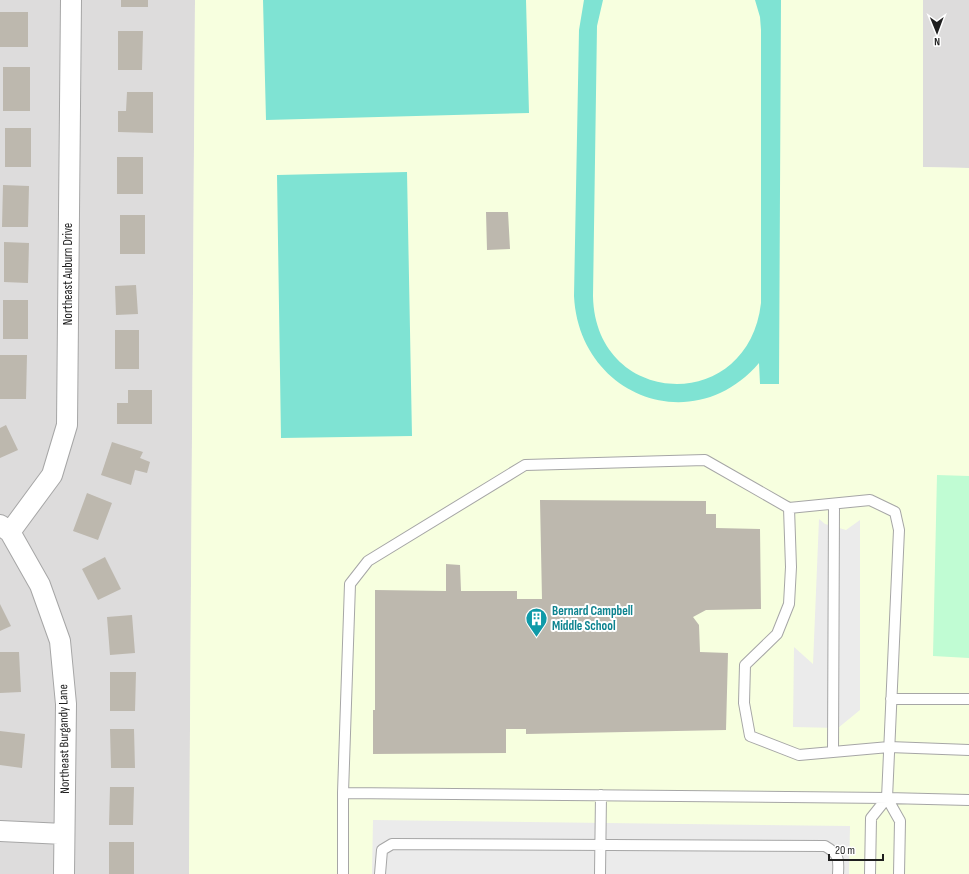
<svg xmlns="http://www.w3.org/2000/svg" width="969" height="874" viewBox="0 0 969 874" font-family="'Sofia Sans Condensed',sans-serif">
<style>
.residential{fill:#dddcdc}
.education{fill:#f7ffdf}
.park{fill:#c0fcd3}
.pitch{fill:#7fe3d3}
.parking{fill:#ebebeb}
.building{fill:#bdb8ae}
.lines{fill:none;stroke-linecap:round;stroke-linejoin:round}
.lane-casing{stroke:#a6a6a6;stroke-width:12}
.street-casing{stroke:#a6a6a6;stroke-width:22}
.lane{stroke:#fff;stroke-width:10}
.street{stroke:#fff;stroke-width:20}
.labels{text-anchor:middle;dominant-baseline:central;stroke-width:4;stroke-linejoin:round;paint-order:stroke}
.street-label{font-size:13px;fill:#1f1f1f;stroke:#fff}
.culture-label{font-size:13px;font-weight:bold;fill:#0d838f;stroke:#fff;text-anchor:start}
</style>
<rect width="100%" height="100%" fill="#f0efe5"/>
<!-- residential -->
<path class="residential" d="M0,0h195l-6,874h-189z
M923,0h46v168l-46,-1z"/>
<!-- education -->
<path class="education" d="M195,0h728v167l46,1v706h-780z"/>
<!-- park -->
<path class="park" d="M937,475l32,1v182l-36,-2z"/>
<!-- pitch -->
<path class="pitch" d="M263,0h263l3,113 -263,7z
M584,0h19l-6,26 -4,270c2,112 155,120 168,7v-273l-1,-13 -5,-17h26l-2,384h-19l-1,-21c-66,77 -180,33 -185,-67l5,-266z
M407,172l5,264 -131,2 -4,-263z"/>
<!-- parking -->
<path class="parking" d="M819,519l6,5 21,6 14,-10v190l-22,18 -45,-1 1,-80 19,17z
M373,820l477,6 -1,48h-477z"/>
<!-- building -->
<path class="building" d="M121,0h27v7h-27z
M0,12h28v35h-28z
M118,31h25l-1,39h-24z
M3,67h27v44h-27z
M127,92h26v41l-35,-1v-21h8z
M5,128h26v39h-26z
M117,157h26v37h-26z
M3,185l26,1 -1,41h-26z
M486,212h22l2,37 -23,1z
M120,215h25v39h-25z
M4,242l25,1 -1,40 -24,-1z
M136,285l2,29 -22,1 -1,-29z
M3,300h25v39h-25z
M115,330h24v39h-24z
M0,355h27l-1,44h-26z
M128,390h24v34h-35v-21h11z
M6,425l12,25 -18,8v-30z
M112,442l31,10 -3,6 10,4 -3,11 -12,-3 -4,15 -30,-10z
M87,493l25,10 -14,37 -25,-9z
M540,500l166,1v13h10v14l44,1 1,80 -55,1 -13,7 6,8 1,27 28,1 -2,77 -200,4v-5h-20v24l-133,1v-44h2v-120l71,1v-27l14,1 1,26h56v8h25z
M105,557l16,32 -23,11 -16,-31z
M0,604l11,22 -11,5z
M132,615l3,38 -25,2 -3,-38z
M0,652h19l2,40 -21,1z
M110,672h26l-1,39h-25z
M110,729h24l1,39h-24z
M0,731l25,3 -3,34 -22,-3z
M110,787h24l-1,38h-24z
M109,842h25v32h-25z"/>
<g class="lines">
<defs>
<path id="lane" d="M789,508l2,59 -2,37 -12,30 -32,31 -1,38 6,33 49,19 90,-8 80,3
M891,699h78
M833,752l1,-248
M343,874v-81
M380,874l2,-24 10,-6 433,2c14,8 14,13 13,28
M600,874l1,-79
M870,874l1,-56 16,-20
M899,874l1,-53 -13,-23 12,-268 -4,-18 -25,-12 -81,8 -84,-48 -180,5 -157,96 -18,23 -7,209 544,5 82,2"/>
<path id="street" d="M0,525l10,7 30,53 20,56 6,63 -2,170
M10,532l42,-57 15,-50 4,-425
M0,831l64,3"/>
</defs>
<!-- lane casing -->
<use href="#lane" class="lane-casing"/>
<!-- street casing -->
<use href="#street" class="street-casing"/>
<!-- lane -->
<use href="#lane" class="lane"/>
<!-- street -->
<use href="#street" class="street"/>
</g>
<!-- icons -->
<defs>
<symbol id="building-pin" viewBox="-11 -11 22 30"><path d="M0 17L-7.5 6A9.5 9.5 0 1 1 7.5 6Z" fill="#0f9aa8" stroke="#fff"/><path d="M-4-6H4V6H1V3H-1V6H-4ZM-2.5-4.3h1.7v1.8h-1.7ZM.8-4.3h1.7v1.8H.8ZM-2.5-1h1.7V.8h-1.7ZM.8-1h1.7V.8H.8Z" fill="#fff"/></symbol>
</defs>
<g fill-rule="evenodd">
<use href="#building-pin" x="524" y="606" width="25" height="34"/>
</g>
<g class="labels">
<!-- street labels -->
<g class="street-label">
<text transform="translate(68 274) rotate(-90)">Northeast Auburn Drive</text>
<text transform="translate(64 739) rotate(-91)">Northeast Burgandy Lane</text>
</g>
<!-- culture labels -->
<g class="culture-label">
<text x="552" y="611">Bernard Campbell<tspan x="552" dy="15">Middle School</tspan></text>
</g>
</g>
<!-- north arrow -->
<g transform="translate(937 32) rotate(179)" stroke="#ffffff" stroke-width="3" paint-order="stroke">
<path d="M0-3L7 15L0 10L-7 15Z" fill="#1f1f1f"/>
<text y="-6" font-size="11" font-weight="bold" text-anchor="middle" fill="#1f1f1f">N</text>
</g>
<!-- scale -->
<path d="M829 854v6h54v-6" fill="none" stroke="#1f1f1f" stroke-width="2"/>
<text x="835" y="854" font-size="12" fill="#1f1f1f" stroke="#ffffff" stroke-width="3" paint-order="stroke">20 m</text>
</svg>
